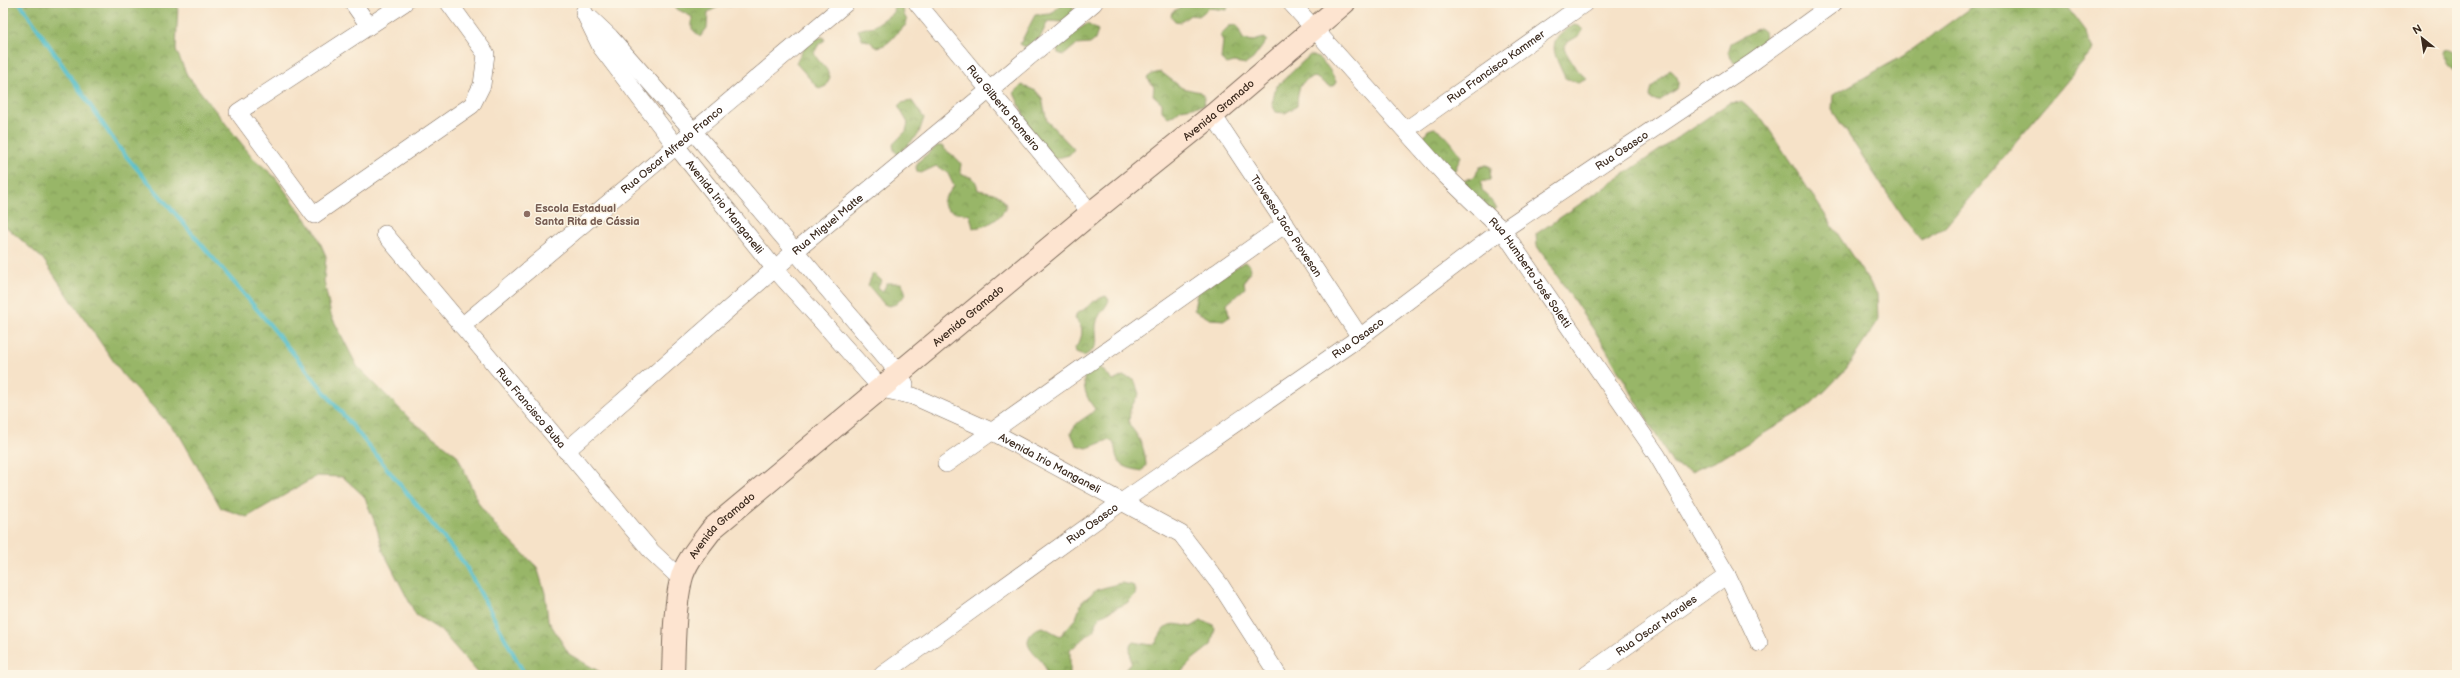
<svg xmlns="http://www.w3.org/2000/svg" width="2460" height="678" viewBox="0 0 2460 678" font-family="'Balsamiq Sans',sans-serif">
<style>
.forest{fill:url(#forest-crowns);stroke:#6a7043}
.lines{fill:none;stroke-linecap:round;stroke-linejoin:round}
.stream{stroke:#50bdca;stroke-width:4}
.street-casing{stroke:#7c6a5a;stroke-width:18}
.secondary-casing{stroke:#7c6a5a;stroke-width:24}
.street{stroke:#fff;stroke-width:17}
.secondary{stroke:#fde4d0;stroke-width:22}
.education-dot{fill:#8d6e63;stroke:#fcf5e5;stroke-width:1.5}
.labels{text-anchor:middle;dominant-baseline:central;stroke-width:3;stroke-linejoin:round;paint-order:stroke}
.street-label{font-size:11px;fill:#3b2a1e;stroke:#fcf5e5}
.education-label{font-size:11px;font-weight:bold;fill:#785e54;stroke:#fcf5e5;text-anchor:start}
</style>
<defs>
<pattern id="forest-crowns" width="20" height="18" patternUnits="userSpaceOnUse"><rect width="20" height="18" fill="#98b668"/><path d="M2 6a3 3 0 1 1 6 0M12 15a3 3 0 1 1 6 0" fill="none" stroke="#7d9455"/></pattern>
</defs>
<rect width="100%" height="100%" fill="#fcf5e5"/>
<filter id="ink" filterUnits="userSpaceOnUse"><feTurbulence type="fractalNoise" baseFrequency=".025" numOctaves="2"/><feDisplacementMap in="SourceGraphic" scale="8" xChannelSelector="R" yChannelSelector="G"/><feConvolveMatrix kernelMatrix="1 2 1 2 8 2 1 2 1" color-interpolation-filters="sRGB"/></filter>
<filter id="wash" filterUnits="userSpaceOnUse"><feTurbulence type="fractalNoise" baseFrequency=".012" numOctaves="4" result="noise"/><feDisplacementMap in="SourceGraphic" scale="16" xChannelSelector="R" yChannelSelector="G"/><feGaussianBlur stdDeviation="0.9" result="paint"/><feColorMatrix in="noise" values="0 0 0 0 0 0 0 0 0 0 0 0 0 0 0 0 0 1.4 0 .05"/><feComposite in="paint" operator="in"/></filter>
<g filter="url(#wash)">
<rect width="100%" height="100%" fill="#f6e2c8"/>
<!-- forest -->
<path class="forest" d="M3,3h175l-2,47 11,25 66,83 21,18 41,55 11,25 -2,25 7,34 26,51 55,55 45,34 22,49 18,24 40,39 8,26 3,27 21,34 36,21h-125l-40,-45 -24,-15 -33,-64 -7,-26 -12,-29 -21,-19 -26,-1 -70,41 -26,-9 -41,-72 -57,-61 -80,-116 -40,-35z
M673,3h71l-14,3 -8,-1 -14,7 -1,16 -7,9 -8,-8v-12l-15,-8z
M894,3h8l2,12 3,5 -1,5c-12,7 -14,21 -30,22l-7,-6 -6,-1 -5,-10 16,-4 19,-13z
M1063,3h10v9l-11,10 -14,-1 -8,17 -15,9 -5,-3 15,-29 16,-1z
M1181,3h45l2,2 -1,5 -18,-2 -10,8 -9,-1 -9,7 -6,-1 -4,-5 1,-4 9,-5z
M1977,3h87l21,28 9,18 -149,178 -24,13 -17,-21 -72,-109 1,-15 70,-39z
M1087,24l11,6 -3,10 -5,4 -14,1 -12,10 -6,-2 -1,-7 3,-5z
M1237,25l6,14 10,2 11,-3 3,2 -14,19 -7,5 -12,-2 -7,2 -6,-5 2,-18 -3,-6 9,-9z
M1574,25l5,1 4,4c-3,9 -18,9 -19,19l12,20 11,10 -9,4 -13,-5c-11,-26 -21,-36 9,-53z
M1759,28c6,3 8,7 6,13l-16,9 -2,7 -5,6h-8l-6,-10 3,-10z
M823,37l2,3 -6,4 -5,9c4,10 14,14 16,24l-4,9 -7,3 -23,-26c6,-13 12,-23 27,-26z
M2449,49l8,4v19l-9,-8 -6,-11 1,-3z
M1310,55c12,2 21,15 26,27l-2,4h-5l-14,-9c-17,3 -17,14 -18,29l-12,7 -9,-1 -4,-8 4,-17z
M1670,70c7,5 10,10 7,19l-18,12 -7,-1 -2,-4 2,-9z
M1161,72l21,16 18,4 5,6 -1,7 -23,4 -7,6 -6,2 -6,-6v-8l-9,-8 1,-8 -7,-9 5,-4z
M1022,85l14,6 6,7 5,23 27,28 -5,6 -15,4 -30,-35v-9l-10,-22z
M912,101l12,17 -6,17 -20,20 -4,-5 -1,-6 13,-13 2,-8 -10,-17 3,-3z
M1743,102l20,18 114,174 1,27 -32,48 -21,22 -20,18 -81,48 -33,15 -18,-8 -73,-125 -63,-93 -1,-12 193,-131z
M1434,128c8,1 23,21 27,28l-6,14 -3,2 -27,-31 -1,-5 4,-6z
M937,146h5c5,7 15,10 19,18l-1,7 2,4c12,2 14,4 16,15 11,2 24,2 28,16 -5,13 -19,21 -33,22l-3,-13c-11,-3 -24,-1 -27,-14l11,-15 -7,-14 -11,-6 -15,7 -4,-2 -1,-4 3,-6z
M1486,165l5,2 -1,13 -9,2 1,8 15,18 -5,3 -30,-27 3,-4 9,-3 6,-10z
M1244,262l5,2 2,5 -7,13 1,6 -18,16 2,13 -4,3 -15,-1 -16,-9 3,-17z
M873,273l9,8 -5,7 6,3 4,-8h15l4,11 -10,10 -7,2 -5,-2 -16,-19z
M1106,296l3,4c-2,7 -8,11 -11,18 -7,17 8,26 -14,38l-8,-3 -1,-5c8,-10 10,-20 0,-29l2,-6c13,-5 12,-12 29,-17z
M1099,366l14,15 10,-5 11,3 5,15 -9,15 -1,16c11,12 16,24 17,40l-4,6c-9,-2 -21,-3 -25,-13 -2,-5 -1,-10 -4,-16l-5,-2 -21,8 -11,-3 -5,-12c5,-14 17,-14 24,-24 -9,-11 -13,-23 -10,-37l7,-5z
M1121,583l11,2 4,5 -1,5 -8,8 -27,13 -7,15 -23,19v25h-24c0,-3 0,-7 -2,-10 -6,-10 -24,-19 -12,-32 4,-4 6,-5 11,-6l17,9 16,-18 6,-16 14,-12z
M1201,621l11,3 3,4 -4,17 -19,15 -13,15h-59l11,-12 -1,-17 4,-4 17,3 5,-2c10,-21 13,-21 35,-16z"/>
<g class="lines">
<!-- stream -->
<path class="stream" d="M20,3l100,146 146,171 198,243 61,112"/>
</g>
</g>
<g filter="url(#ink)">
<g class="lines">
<defs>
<g id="street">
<path d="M353,3l16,23"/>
<path d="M404,3l-166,109 76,103 158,-110 10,-20 4,-31 -37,-51"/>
<path id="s1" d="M917,3l174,210"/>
<path id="s2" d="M1291,3l154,172 58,56 154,224 70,120 32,68"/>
<path id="s3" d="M584,12l17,35 75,99 99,123 107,120 31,7 78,35 190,103 40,52 57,89"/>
<path d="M591,19l19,18 82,93 207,243 6,11"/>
<path id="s4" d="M1213,115l147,222"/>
<path id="s5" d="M1406,130l179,-127"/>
<path id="s6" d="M385,234l267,318 29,27"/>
<path id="s7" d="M462,326l384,-323"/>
<path id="s8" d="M566,451l228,-199 300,-249"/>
<path d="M946,464l338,-239"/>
<path id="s9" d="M882,675l241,-174 237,-164 131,-99 262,-176 81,-59"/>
<path id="s10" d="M1586,675l141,-100"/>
</g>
<g id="secondary">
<path id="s11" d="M673,675c1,-31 1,-65 8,-95 4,-18 20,-36 32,-52l378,-315 122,-98 131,-112"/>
</g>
</defs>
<!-- street casing -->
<use href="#street" class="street-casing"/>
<!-- secondary casing -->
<use href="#secondary" class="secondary-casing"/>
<!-- street -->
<use href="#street" class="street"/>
<!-- secondary -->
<use href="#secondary" class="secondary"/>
</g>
</g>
<!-- markers -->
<circle class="education-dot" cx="527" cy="214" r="4"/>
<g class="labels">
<!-- street labels -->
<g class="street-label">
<text stroke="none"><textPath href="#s5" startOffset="110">Rua Francisco Kammer</textPath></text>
<text stroke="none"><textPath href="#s1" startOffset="136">Rua Gilberto Romeiro</textPath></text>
<text stroke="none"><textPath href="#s11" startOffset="813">Avenida Gramado</textPath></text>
<text stroke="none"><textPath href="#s7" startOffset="274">Rua Oscar Alfredo Franco</textPath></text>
<text stroke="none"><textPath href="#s9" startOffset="907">Rua Osasco</textPath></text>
<text stroke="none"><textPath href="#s3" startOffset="241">Avenida Irio Manganelli</textPath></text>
<text stroke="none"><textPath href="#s8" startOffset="346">Rua Miguel Matte</textPath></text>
<text stroke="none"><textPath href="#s4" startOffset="133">Travessa Jaco Piovesan</textPath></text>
<text stroke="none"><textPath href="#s2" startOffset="361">Rua Humberto José Soletti</textPath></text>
<text stroke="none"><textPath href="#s11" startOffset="489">Avenida Gramado</textPath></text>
<text stroke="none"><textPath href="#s9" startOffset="583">Rua Osasco</textPath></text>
<text stroke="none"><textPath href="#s6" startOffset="227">Rua Francisco Buba</textPath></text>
<text stroke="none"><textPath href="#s3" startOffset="666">Avenida Irio Manganeli</textPath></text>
<text stroke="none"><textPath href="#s9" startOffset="259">Rua Osasco</textPath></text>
<text stroke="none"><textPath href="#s11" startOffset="165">Avenida Gramado</textPath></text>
<text stroke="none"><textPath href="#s10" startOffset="86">Rua Oscar Morales</textPath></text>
</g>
<!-- education labels -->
<g class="education-label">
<text x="535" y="208">Escola Estadual<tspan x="535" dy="13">Santa Rita de Cássia</tspan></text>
</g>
</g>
<!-- margin -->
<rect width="2460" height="678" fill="none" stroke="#fcf5e5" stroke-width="16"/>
<!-- north arrow -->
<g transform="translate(2422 38) rotate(330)" stroke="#fcf5e5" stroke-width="3" paint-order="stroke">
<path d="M0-3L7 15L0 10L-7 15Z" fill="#3b2a1e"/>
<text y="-6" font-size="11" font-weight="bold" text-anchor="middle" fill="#3b2a1e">N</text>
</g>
</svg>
